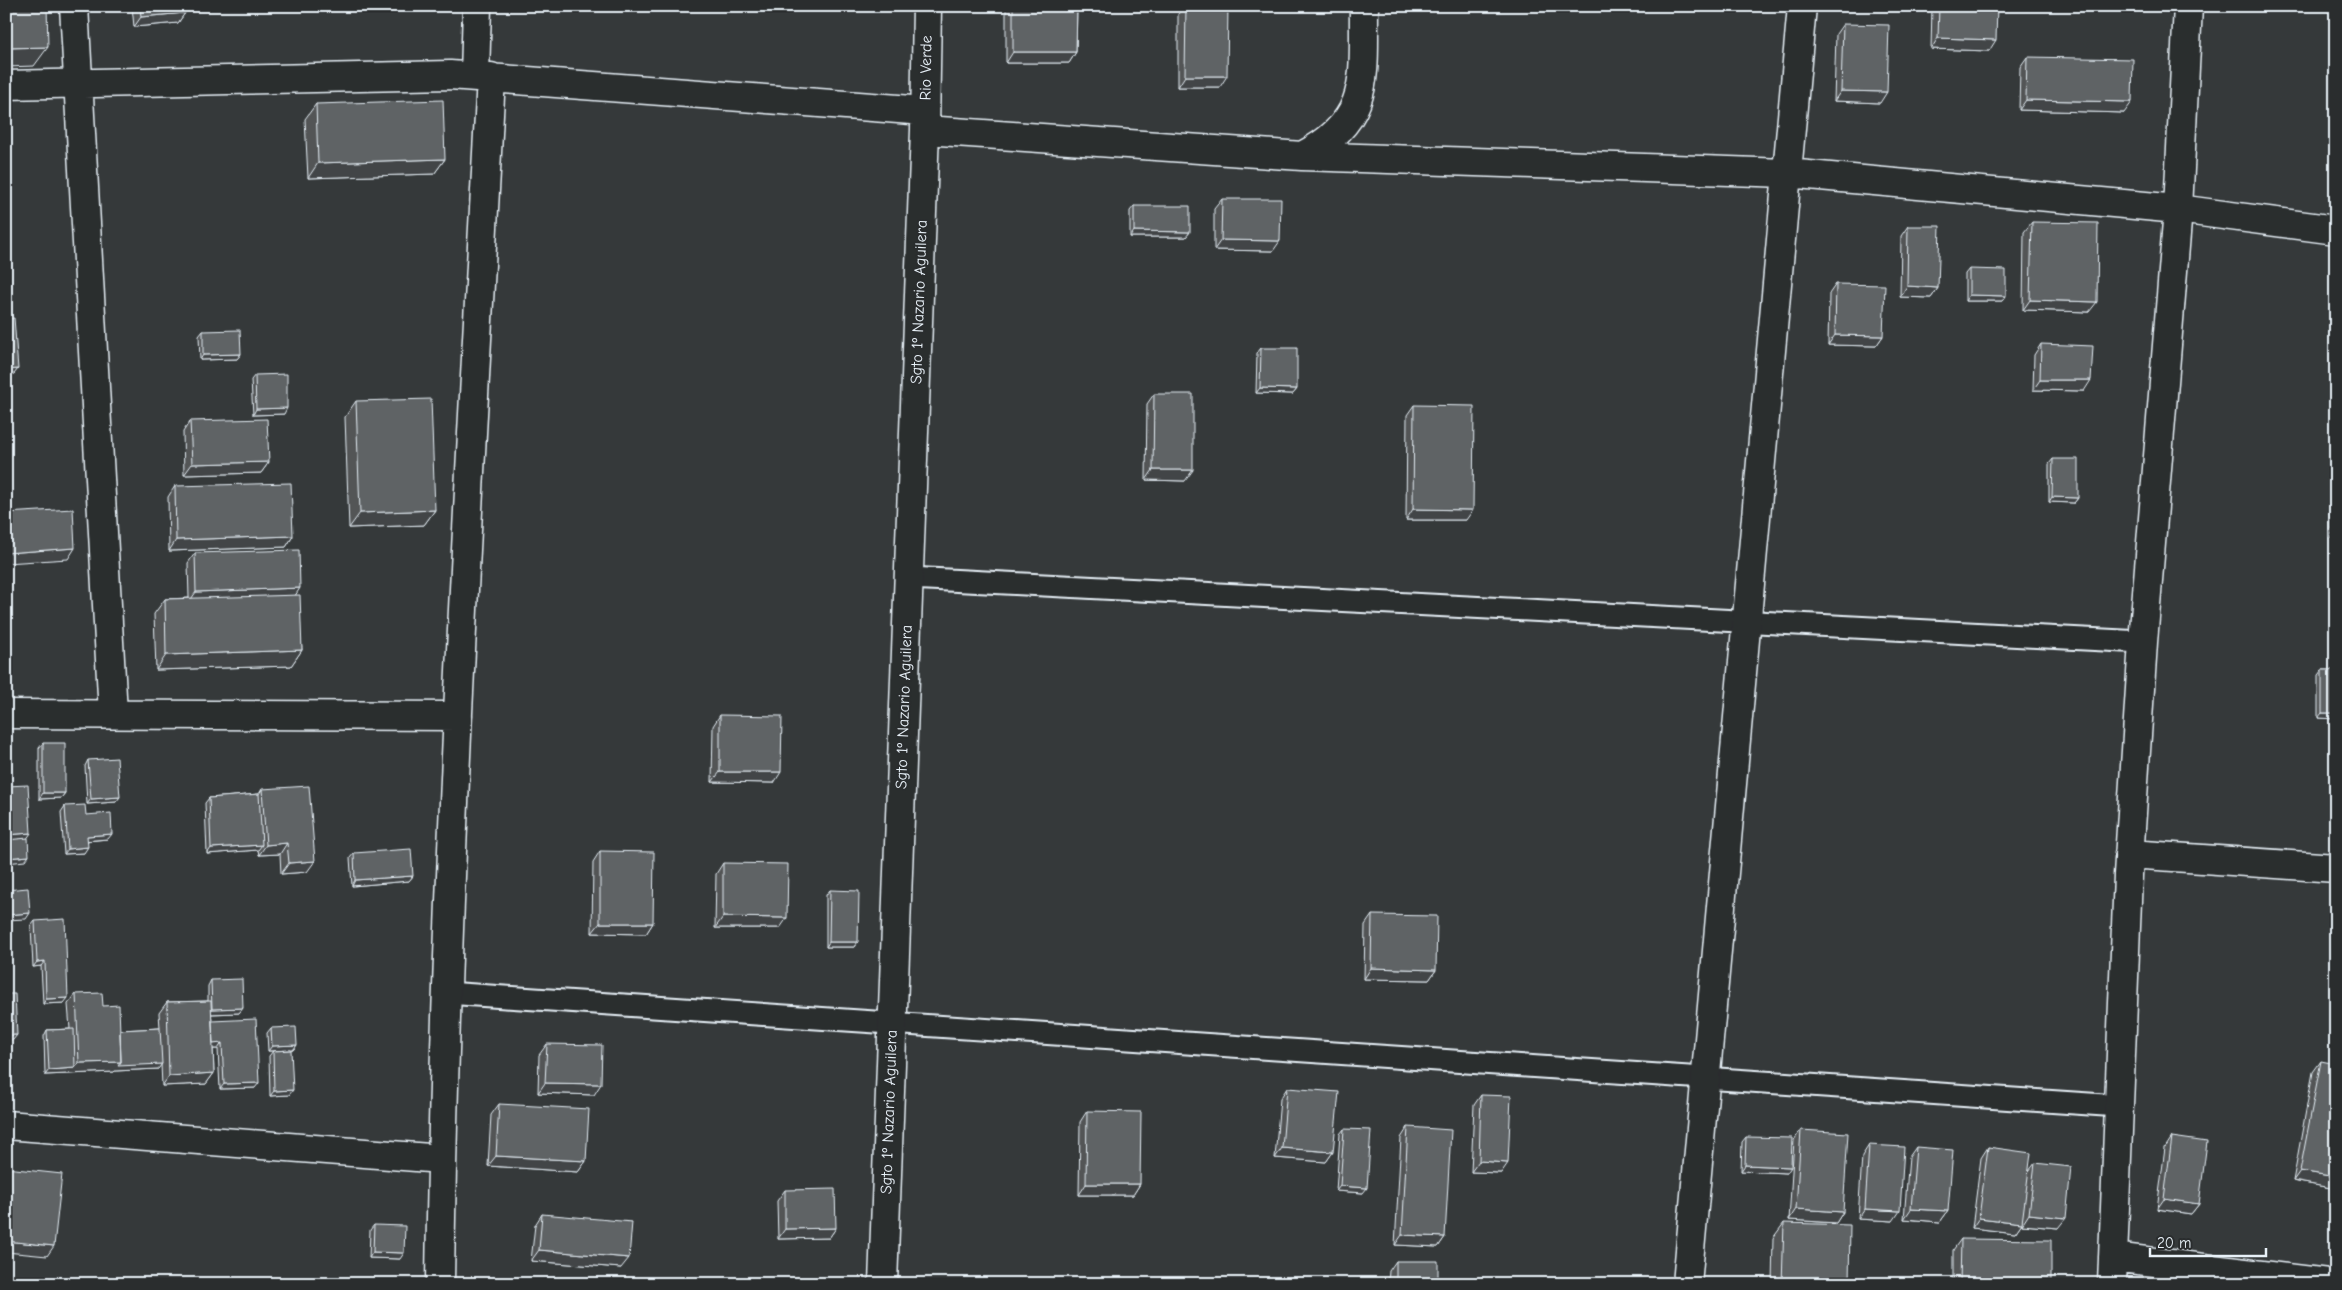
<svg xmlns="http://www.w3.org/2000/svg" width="2342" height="1290" viewBox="0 0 2342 1290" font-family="'Comic Neue',sans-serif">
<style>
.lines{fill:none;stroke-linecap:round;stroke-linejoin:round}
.service-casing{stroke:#e8f1f8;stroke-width:25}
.minor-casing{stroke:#e8f1f8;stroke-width:31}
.service{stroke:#2a2d2e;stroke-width:21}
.minor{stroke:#2a2d2e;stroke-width:28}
.wall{fill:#525557;stroke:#e8f1f8}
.shaded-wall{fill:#424547;stroke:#e8f1f8}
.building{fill:#5f6365;stroke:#e8f1f8}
.labels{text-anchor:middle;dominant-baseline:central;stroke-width:4;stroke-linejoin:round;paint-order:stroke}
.street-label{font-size:16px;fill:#e8f1f8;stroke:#2a2d2e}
</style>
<rect width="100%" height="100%" fill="#35393a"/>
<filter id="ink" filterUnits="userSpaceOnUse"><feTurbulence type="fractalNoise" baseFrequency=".02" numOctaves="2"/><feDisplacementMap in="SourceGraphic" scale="10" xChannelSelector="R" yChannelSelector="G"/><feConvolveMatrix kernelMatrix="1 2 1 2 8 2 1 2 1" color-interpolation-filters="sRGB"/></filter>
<g filter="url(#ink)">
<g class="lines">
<defs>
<path id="service" d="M909,578l1234,64
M446,993l1673,113"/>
<path id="minor" d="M74,6l39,708
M475,76l2,-70
M6,85l444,-10 475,36
M925,130l377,26 485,17 391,36 158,21
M1302,156c71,-36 61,-81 62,-150
M6,714l452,2
M2129,854l207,14
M6,1125l436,34
M2113,1257l223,27
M440,1284c5,-403 30,-805 51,-1207
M883,1284l42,-1154 2,-124
M1687,1284l115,-1278
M2112,1284l16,-409 15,-233 35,-433 10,-203"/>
</defs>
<!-- service casing -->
<use href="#service" class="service-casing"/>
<!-- minor casing -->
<use href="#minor" class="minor-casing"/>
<!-- service -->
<use href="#service" class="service"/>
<!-- minor -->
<use href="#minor" class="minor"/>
</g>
<!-- wall -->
<path class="wall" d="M132,6h53v7l-7,10 -44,4z
M1006,6h71l-1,46 -7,11h-63z
M1184,6h44l-8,81h-42v-73z
M1932,6h65l-8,45 -58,-2z
M1843,24l37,79 -46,-2 2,-67z
M2027,57l97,56 -105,-3 1,-43z
M316,104l129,55 -11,15 -126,4 -3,-59z
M1222,199l51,52 -59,-1v-41z
M1134,206l56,26 -4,5h-56v-26z
M2032,222l57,90 -66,-2 1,-78z
M1908,226l30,62 -7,10 -31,-1 1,-61z
M1969,269l37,27 -4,5h-37v-27z
M1836,284l47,52 -7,10 -48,-1 1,-51z
M203,331l38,23 -4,5 -37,1 -1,-24z
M2041,344l43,47 -51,-1 1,-35z
M1261,348l36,41 -4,5 -37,-1 1,-40z
M255,375l29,39 -31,1 -2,-35z
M1154,394l31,87 -39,-1 1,-76z
M356,401l79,109 -11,15 -75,3 -4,-111z
M1414,405l52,115h-60l1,-105z
M190,421l79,41 -8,11 -77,2 -1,-43z
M2053,459l25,39 -4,5 -25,-1v-38z
M175,486l118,50 -7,11 -117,4 -1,-54z
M2334,508l2,29h-6v-24z
M195,553l101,42 6,55 -11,16 -135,4 -2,-56 11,-15 24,-1 -1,-35z
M2322,670h14v49l-18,-1v-43z
M720,715l54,68 -62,-1 1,-56z
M43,743l22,50 -4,5 -22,1v-51z
M88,760l28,42 -29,2 -2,-38z
M262,789l45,83 -26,2 -1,-20 -21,1 -1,-5 -51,4 -2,-51 4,-5 50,-4z
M65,806l21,9 22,24 -21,2 -3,12 -20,1 -3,-42z
M600,851l53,72 -7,11 -54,-1 1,-71z
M354,853l59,23 -4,5 -57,5 -2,-28z
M723,863l57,65h-65l1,-54z
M830,890l24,57h-28v-52z
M1372,915l64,55 -7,10 -65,-1 1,-54z
M35,921l29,82 -21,1 -2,-38 -8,1 -2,-41z
M211,980l32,28 -4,5 -28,1 1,7 43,67 -35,1 -2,-40h-5l1,24 -8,11 -44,2 -1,-22 -3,5 -43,2 -1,1 -69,3 -1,-39 3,-6 23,-1 -2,-25 8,-10 27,12 17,24 40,-2 -1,-15 8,-11 41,-1v-15z
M271,1028l26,17 -4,5 -17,1 13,44 -19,1 -1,-40 4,-5h-5l-1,-18z
M547,1044l47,51 -56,-2 1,-38z
M2321,1061l15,128 -43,-8 20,-109z
M1287,1088l46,64 -7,10 -51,-4 5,-59z
M1481,1095l20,78 -30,-1 3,-67z
M499,1104l87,57 -8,11 -90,-6 3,-51z
M1087,1111l53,73 -7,11h-54l1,-73z
M1408,1127l37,110 -7,10 -43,-2 6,-107z
M1344,1129l19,64 -27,-2 4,-57z
M1801,1130l42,82 -7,11 -47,-3 5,-80z
M1746,1137l41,36 -46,-2 1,-29z
M2172,1137l27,67 -8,10 -34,-5 8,-61z
M1869,1145l24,76 -35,-2 4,-63z
M1916,1147l32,64 -8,11 -36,-3 5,-62z
M1988,1147l41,24 6,-8 23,65 -36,-3v-2l-7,10 -43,-5 9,-70z
M785,1190l51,38 -7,10 -51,1 -1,-38z
M542,1214l79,54 -90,-7 4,-36z
M1784,1223l65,61h-77l1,-46z
M374,1225l26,34 -31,-1 1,-28z
M1961,1239l90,45h-98v-34z
M1396,1261l42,23h-50l1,-13z"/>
<!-- shaded-wall -->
<path class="shaded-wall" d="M185,13l-7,10 -44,4 7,-10z
M1938,38l58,2 -7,11 -58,-2z
M48,47l-14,19 -28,1v-19z
M1013,52h63l-7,11h-63z
M1185,76h42l-7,11h-42z
M1841,91l46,1 -7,11 -46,-2z
M2026,100l106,2 -8,11 -105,-3z
M445,159l-11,15 -126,4 10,-15z
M1134,231l56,1 -4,5h-56z
M1221,240l59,1 -7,10 -59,-1z
M1907,286l31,2 -7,10 -31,-1z
M1969,295l37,1 -4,5h-37z
M2030,300l67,2 -8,10 -66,-2z
M1835,335l48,1 -7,10 -48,-1z
M241,354l-4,5 -37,1 3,-5z
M18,369l-4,5 -8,1v-5z
M2040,380h51l-7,11 -51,-1z
M1260,388l37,1 -4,5 -37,-1z
M287,408l-3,6 -31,1 3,-6z
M269,462l-8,11 -77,2 8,-11z
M1153,470h40l-8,11 -39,-1z
M2052,497l26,1 -4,5 -25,-1z
M1413,509l60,1 -7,10h-60z
M435,510l-11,15 -75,3 11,-15z
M2333,531h3v6h-6z
M293,536l-7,11 -117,4 7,-11z
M75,548l-7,11 -62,4v-10z
M300,588l-7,11 -104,3 7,-10z
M302,650l-11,16 -135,4 10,-15z
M2322,713h14v6l-18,-1z
M720,772h61l-7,11 -62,-1z
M43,793h22l-4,5 -22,1z
M120,797l-4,5 -29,2 4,-5z
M31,833l-7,10 -18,2v-10z
M112,834l-4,5 -25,2 4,-5z
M287,843l-7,11 -21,1 7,-10z
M262,845l-4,5 -51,4 4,-6z
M88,847l-4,6 -20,1 4,-5z
M29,856l-4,5 -19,2v-5z
M315,861l-8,11 -26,2 8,-11z
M413,876l-4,5 -57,5 3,-6z
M30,913l-4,6 -20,1v-5z
M723,917l64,1 -7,10h-65z
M600,923h53l-7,11 -54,-1z
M829,942h29l-4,5h-28z
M45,961l-4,5 -8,1 4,-5z
M1371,968l65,2 -7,10 -65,-1z
M68,998l-4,5 -21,1 3,-5z
M243,1008l-4,5 -31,1 4,-5z
M6,1035h11l-4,5h-7z
M222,1043l-4,6h-13l4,-5z
M297,1045l-4,5 -25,1 4,-5z
M121,1062l41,2 -4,5 -43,2 -1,1 -69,3 4,-5 26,-2 4,-5z
M214,1073l-8,11 -44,2 7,-10z
M259,1083l-4,5 -35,1 4,-5z
M545,1083l56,1 -7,11 -56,-2z
M293,1090l-4,5 -19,1 4,-5z
M1282,1148l51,4 -7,10 -51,-4z
M496,1156l90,5 -8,11 -90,-6z
M1479,1161l29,2 -7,10 -30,-1z
M1745,1165l46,2 -4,6 -46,-2z
M2300,1171l36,6v12l-43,-8z
M1086,1184h54l-7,11h-54z
M1340,1186l27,2 -4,5 -27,-2z
M2164,1199l35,5 -8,10 -34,-5z
M1796,1209l47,3 -7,11 -47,-3z
M1865,1209l35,2 -7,10 -35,-2z
M1911,1209l37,2 -8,11 -36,-3z
M2029,1214l37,4 -8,10 -36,-3z
M1979,1218l43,5 -7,10 -43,-5z
M836,1228l-7,10 -51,1 7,-10z
M1402,1235l43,2 -7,10 -43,-2z
M6,1241l48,5 -7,10 -41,-4z
M539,1250l90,8 -8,10 -90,-7z
M373,1252l31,1 -4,6 -31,-1z"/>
<!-- building -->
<path class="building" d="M6,6h41l1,41 -42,1z
M140,6h45v7l-44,4z
M1013,6h64l-1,46h-63z
M1186,6h42l-1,70h-42z
M1939,6h58l-1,34 -58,-2z
M1843,24l46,1 -2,67 -46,-1z
M2027,57l106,2 -1,43 -106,-2z
M443,100l2,59 -127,4 -2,-59z
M1222,199h59l-1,42 -59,-1z
M1134,206h56v26l-56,-1z
M2032,222l66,1 -1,79 -67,-2z
M1908,226h32l-2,62 -31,-2z
M1969,269l37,1v26l-37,-1z
M1836,284l49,1 -2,51 -48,-1z
M14,318l4,51 -12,1v-51z
M240,330l1,24 -38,1v-24z
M2041,344l52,2 -2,34h-51z
M1261,348h36v41l-37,-1z
M287,374v34l-31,1 -1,-34z
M1154,394h39v76h-40z
M431,399l4,111 -75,3 -4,-112z
M1414,405l60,1 -1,104 -60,-1z
M267,419l2,43 -77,2 -2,-43z
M2053,459h25v39l-26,-1z
M291,483l2,53 -117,4 -1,-54z
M2334,508h2v23h-3z
M73,509l2,39 -69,5v-40z
M299,550l1,38 -104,4 -1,-39z
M6,564l3,32h-3z
M300,595l2,55 -136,5 -1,-56z
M2322,670h14v43h-14z
M720,715l62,1 -1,56h-61z
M43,743h22v50h-22z
M117,758l3,39 -29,2 -3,-39z
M28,785l3,48 -25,2v-49z
M309,786l6,75 -26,2 -2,-20 -21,2 -4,-56z
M259,794l3,51 -51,3 -2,-50z
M85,805l1,10 25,-2 1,21 -25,2 1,11 -20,2 -3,-43z
M28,838l1,18 -23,2v-18z
M411,849l2,27 -58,4 -1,-27z
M600,851l54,1 -1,71h-53z
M723,863l65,1 -1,54 -64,-1z
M28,888l2,25 -24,2v-25z
M830,890l29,1 -1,51h-29z
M1372,915l65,1 -1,54 -65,-2z
M65,919l3,79 -22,1 -1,-38 -8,1 -2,-41z
M242,979l1,29 -31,1 -1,-29z
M102,993l1,13 16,-1 2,57 -42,1 -3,-69z
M6,994h9l2,41h-11z
M211,1001l3,72 -45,3 -2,-74z
M256,1019l3,64 -35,1 -2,-41 -9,1 -1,-23z
M296,1027l1,18 -25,1 -1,-18z
M160,1028l2,36 -44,2 3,-4 -1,-32z
M74,1029l1,39 -26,2 -2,-40z
M547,1044l55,1 -1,39 -56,-1z
M291,1050l2,40 -19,1 -1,-40z
M2321,1061l15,3v113l-36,-6z
M1287,1088l52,4 -6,60 -51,-4z
M1481,1095l30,1 -3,67 -29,-2z
M499,1104l90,5 -3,52 -90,-5z
M1087,1111l54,1 -1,72h-54z
M1408,1127l43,3 -6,107 -43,-2z
M1344,1129l27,1 -4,58 -27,-2z
M1801,1130l47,3 -5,79 -47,-3z
M1746,1137l46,1 -1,29 -46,-2z
M2172,1137l35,5 -8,62 -35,-5z
M1869,1145l35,2 -4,64 -35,-2z
M1916,1147l37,3 -5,61 -37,-2z
M1988,1147l43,6 -9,70 -43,-5z
M2035,1163l36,4 -5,51 -37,-4z
M6,1168l56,6 -8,72 -48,-5z
M835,1189l1,39 -51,1v-39z
M542,1214l90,8 -3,36 -90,-8z
M1784,1223l66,2 -1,59h-67z
M374,1225l31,1 -1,27 -31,-1z
M1961,1239l90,1v44h-91z
M1396,1261h42v23h-42z"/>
</g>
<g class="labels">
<!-- street labels -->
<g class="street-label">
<text transform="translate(926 68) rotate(-89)">Rio Verde</text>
<text transform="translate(919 302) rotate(-88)">Sgto 1º Nazario Aguilera</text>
<text transform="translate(904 707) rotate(-88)">Sgto 1º Nazario Aguilera</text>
<text transform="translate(889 1112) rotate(-88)">Sgto 1º Nazario Aguilera</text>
</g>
</g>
<!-- margin -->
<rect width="2342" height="1290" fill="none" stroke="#2a2d2e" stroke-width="25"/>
<rect x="12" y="12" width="2317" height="1265" fill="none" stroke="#e8f1f8" stroke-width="2" filter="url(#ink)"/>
<!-- scale -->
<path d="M2150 1248v8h116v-8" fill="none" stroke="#e8f1f8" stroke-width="2.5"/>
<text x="2157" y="1248" font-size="15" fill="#e8f1f8" stroke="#2a2d2e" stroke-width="4" paint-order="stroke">20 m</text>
</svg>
